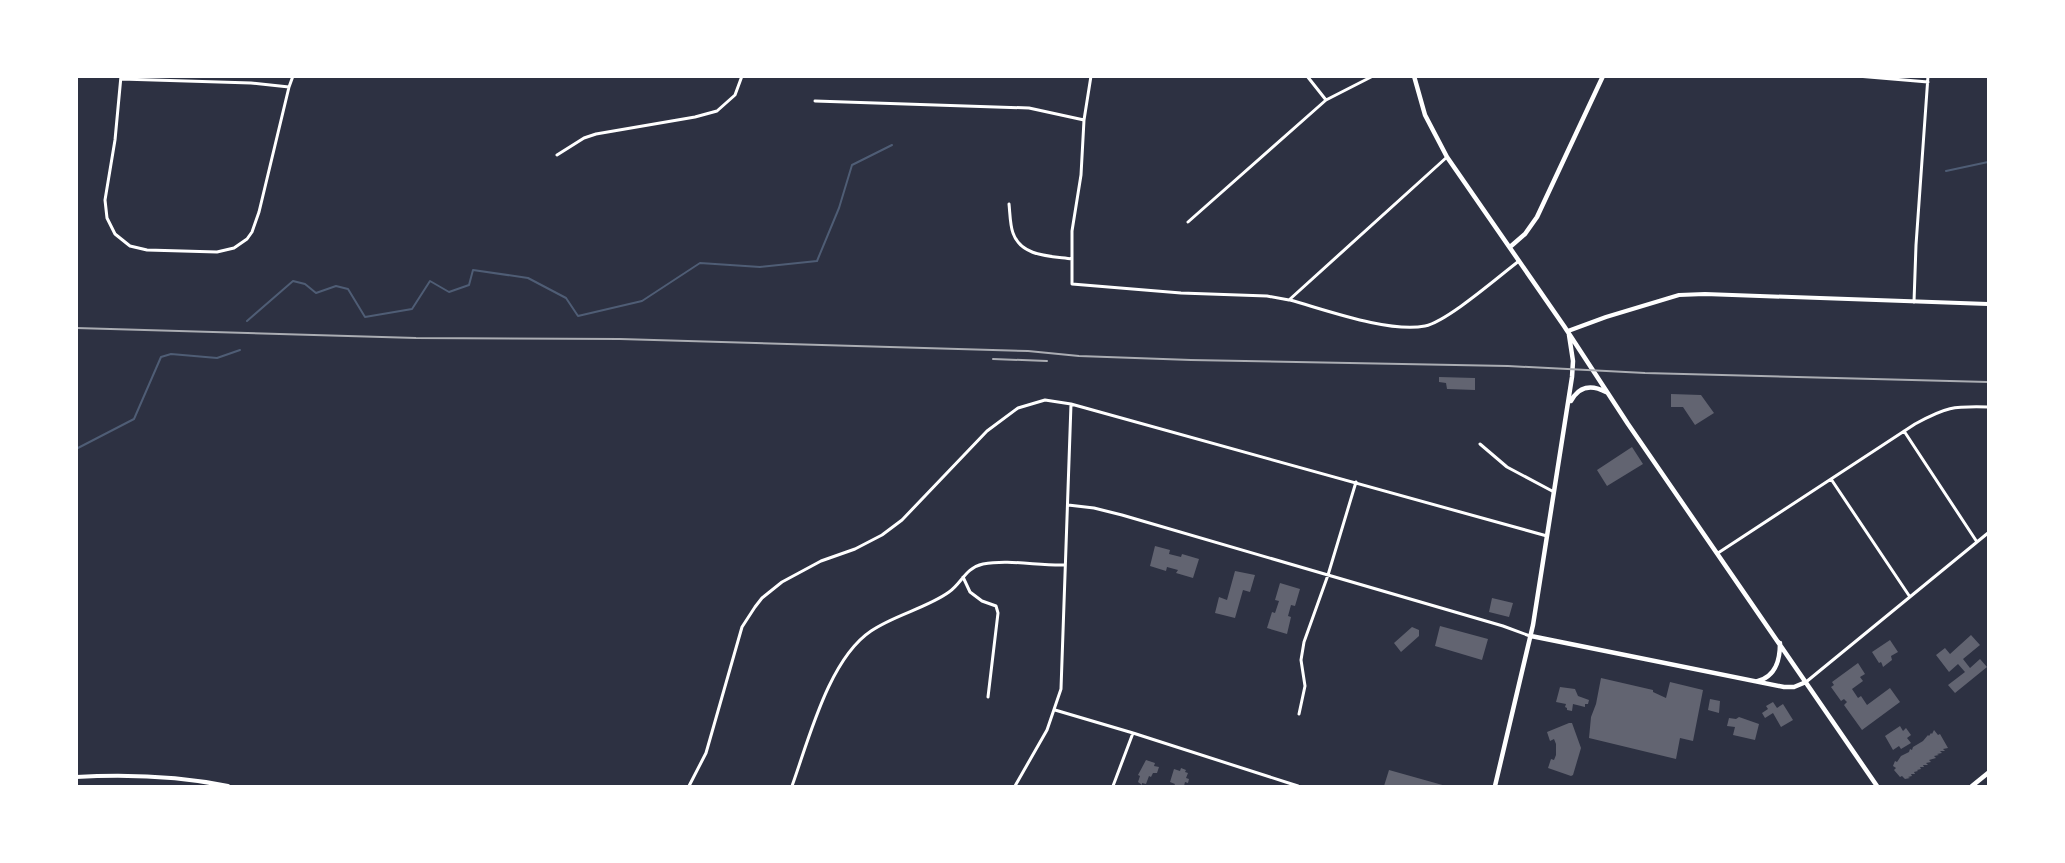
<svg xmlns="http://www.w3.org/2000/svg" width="2065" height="863" viewBox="0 0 2065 863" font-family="'Open Sans',sans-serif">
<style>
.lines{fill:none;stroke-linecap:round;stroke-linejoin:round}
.stream{stroke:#4f5d75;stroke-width:2}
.building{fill:#626471}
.minor{stroke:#fff;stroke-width:3}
.tertiary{stroke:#fff;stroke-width:4}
.secondary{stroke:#fff;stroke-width:4.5}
.rail{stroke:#abadb3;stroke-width:2}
</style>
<rect width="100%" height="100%" fill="#2d3142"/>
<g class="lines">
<!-- stream -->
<path class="stream" d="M1946,171l42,-9
M247,321l46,-40 12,3 11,9 20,-7 12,3 17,28 47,-8 18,-28 19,11 20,-7 4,-15 55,8 38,20 12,18 64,-15 58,-38 60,4 57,-6 22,-53 13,-43 40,-20
M76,449l58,-30 27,-62 10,-3 46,4 23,-8"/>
</g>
<!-- building -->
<path class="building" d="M1439,377l36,1v12l-28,-1 -1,-6 -7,-1z
M1671,394l30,1 13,18 -19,12 -12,-18h-12z
M1632,447l11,17 -36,22 -10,-16z
M1155,546l15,4 -1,4 12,3 1,-3 17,5 -6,19 -17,-5 2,-3 -11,-3 -1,4 -16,-5z
M1235,571l20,4 -5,17 -7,-2 -8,28 -20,-5 4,-16 8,3z
M1280,583l20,6 -5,17 -4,-1 -3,11 3,1 -4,17 -20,-6 5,-16 3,1 4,-12 -4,-1z
M1492,598l21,5 -4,14 -20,-5z
M1440,626l48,13 -6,21 -47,-14z
M1412,627l7,3v6l-18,16 -7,-9z
M1971,635l9,10 -17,14 7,9 10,-9 7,8 -32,26 -7,-8 17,-13 -7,-8 -9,8 -13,-17 9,-7 5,6z
M1890,640l8,12 -7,4 1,4 -9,7 -1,-3 -1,-2 -2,1 -7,-11z
M1858,663l7,11 -5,3 3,4 -11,8 6,9 3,-2 6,9 23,-17 10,14 -38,28 -18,-25 3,-3 -3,-3 -3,2 -10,-14 3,-2 -2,-3z
M1601,678l52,12v2l13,6 4,-16 33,8 -10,51 -13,-3 -4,21 -87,-21 2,-21 5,-13z
M1560,687l15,2 3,7 11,4 -1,4h-3v3l-12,-3 -1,7 -5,-1v-2l-2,-1 1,-3 -10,-2z
M1710,699l10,2 -1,12 -11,-3z
M1773,702l4,6 6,-4 10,16 -12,7 -8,-14 -8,5 -3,-5 6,-4 -2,-3z
M1739,717l20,7 -4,16 -22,-5 2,-8 -8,-1 2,-8 7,1z
M1569,723h3l9,25 -8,27 -2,1 -23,-8 3,-9 3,1 2,-5v-11l-2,-5 -4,2 -3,-9z
M1900,726l3,5 3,-3 5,7 -4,3 4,5 -10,6 -2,-3 -6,4 -8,-14z
M1934,730l4,5 2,-1 8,14 -5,1 2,2h-5l2,2 -5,1 2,1 -5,1 2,2 -7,2 2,2 -5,1 2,2h-5l1,2h-4l1,2 -4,1 1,1 -4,1 1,2h-4l1,2 -4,1 2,1 -5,1 -3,-3 -2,1 -6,-7 2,-2 -3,-2 2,-5 2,1 4,-6 8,-4 1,-3 2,1 1,-3 10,-6 5,-6 1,1 2,-3 1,1z
M1146,760l9,3 -1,3 5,1 -2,6h-4l-2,4 -2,-1 -3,8 -4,-1v2l-4,-3 2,-6 -2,-1z
M1181,768l5,2 -1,2 3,1 -2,5 3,1 -1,4 -3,-1 -1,4h-10l1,-2 -5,-2 4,-13 6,2z
M1389,770l57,16h-62z"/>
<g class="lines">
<!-- minor -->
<path class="minor" d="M121,76l-6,64 -10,60 2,18 8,16 15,12 17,4 70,2 17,-4 13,-9 5,-7 7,-20 30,-125 4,-11
M1091,76l-7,44 -3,55 -9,56v53l109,9 86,3 22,4 158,-143
M1307,76l19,24
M1857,76l71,6
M121,79l130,4 38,4
M815,101l214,7 55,12
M557,155l27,-17 12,-4 99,-17 22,-6 18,-16 7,-19
M1009,204c1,9 1,21 4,29 8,24 38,23 59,26
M1188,222l138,-122 47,-24
M1290,300c36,10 99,33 135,26 23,-5 74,-50 94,-65
M1914,302l2,-57 12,-169
M1904,431l73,111
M1480,444l27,23 47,25
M1831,479l79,118
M1068,505l26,3 28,7 381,111 27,10
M1718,553l197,-129c31,-17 38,-18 73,-17
M963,577l7,15 12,9 14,5 2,7 -10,84
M1806,682l182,-149
M1055,710l78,23 165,53
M1299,714l6,-28 -4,-26 3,-18 24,-67 28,-93
M689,786l17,-33 36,-126 13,-20 7,-9 20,-16 39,-21 34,-12 27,-14 20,-15 85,-89 31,-23 27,-8 26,4 476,132
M792,786c17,-47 37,-127 79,-155 23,-16 56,-23 78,-39 13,-9 16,-24 34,-28 26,-5 56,2 82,1
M1015,786l32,-56 14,-41 10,-285
M1113,786l20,-53"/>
<!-- tertiary -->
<path class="tertiary" d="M1568,331l38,-14 73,-22 26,-1 283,10
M76,777c52,-3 102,-1 152,9"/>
<!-- secondary -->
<path class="secondary" d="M1414,76l11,39 22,42 117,169 64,98 249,362
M1510,247l15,-13 12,-17 66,-141
M1571,401c8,-15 20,-17 35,-9
M1531,636l253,51h10l12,-5
M1758,681c18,-5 22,-21 22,-38
M1495,786l38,-161 39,-248 1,-16 -4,-26
M1972,786l16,-13"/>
<!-- rail -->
<path class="rail" d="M76,328l340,10 204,1 408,12 51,5 112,4 317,6 137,7 343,9
M993,359l54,2"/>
</g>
<!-- border -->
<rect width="2065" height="863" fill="none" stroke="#ffffff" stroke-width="156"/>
</svg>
